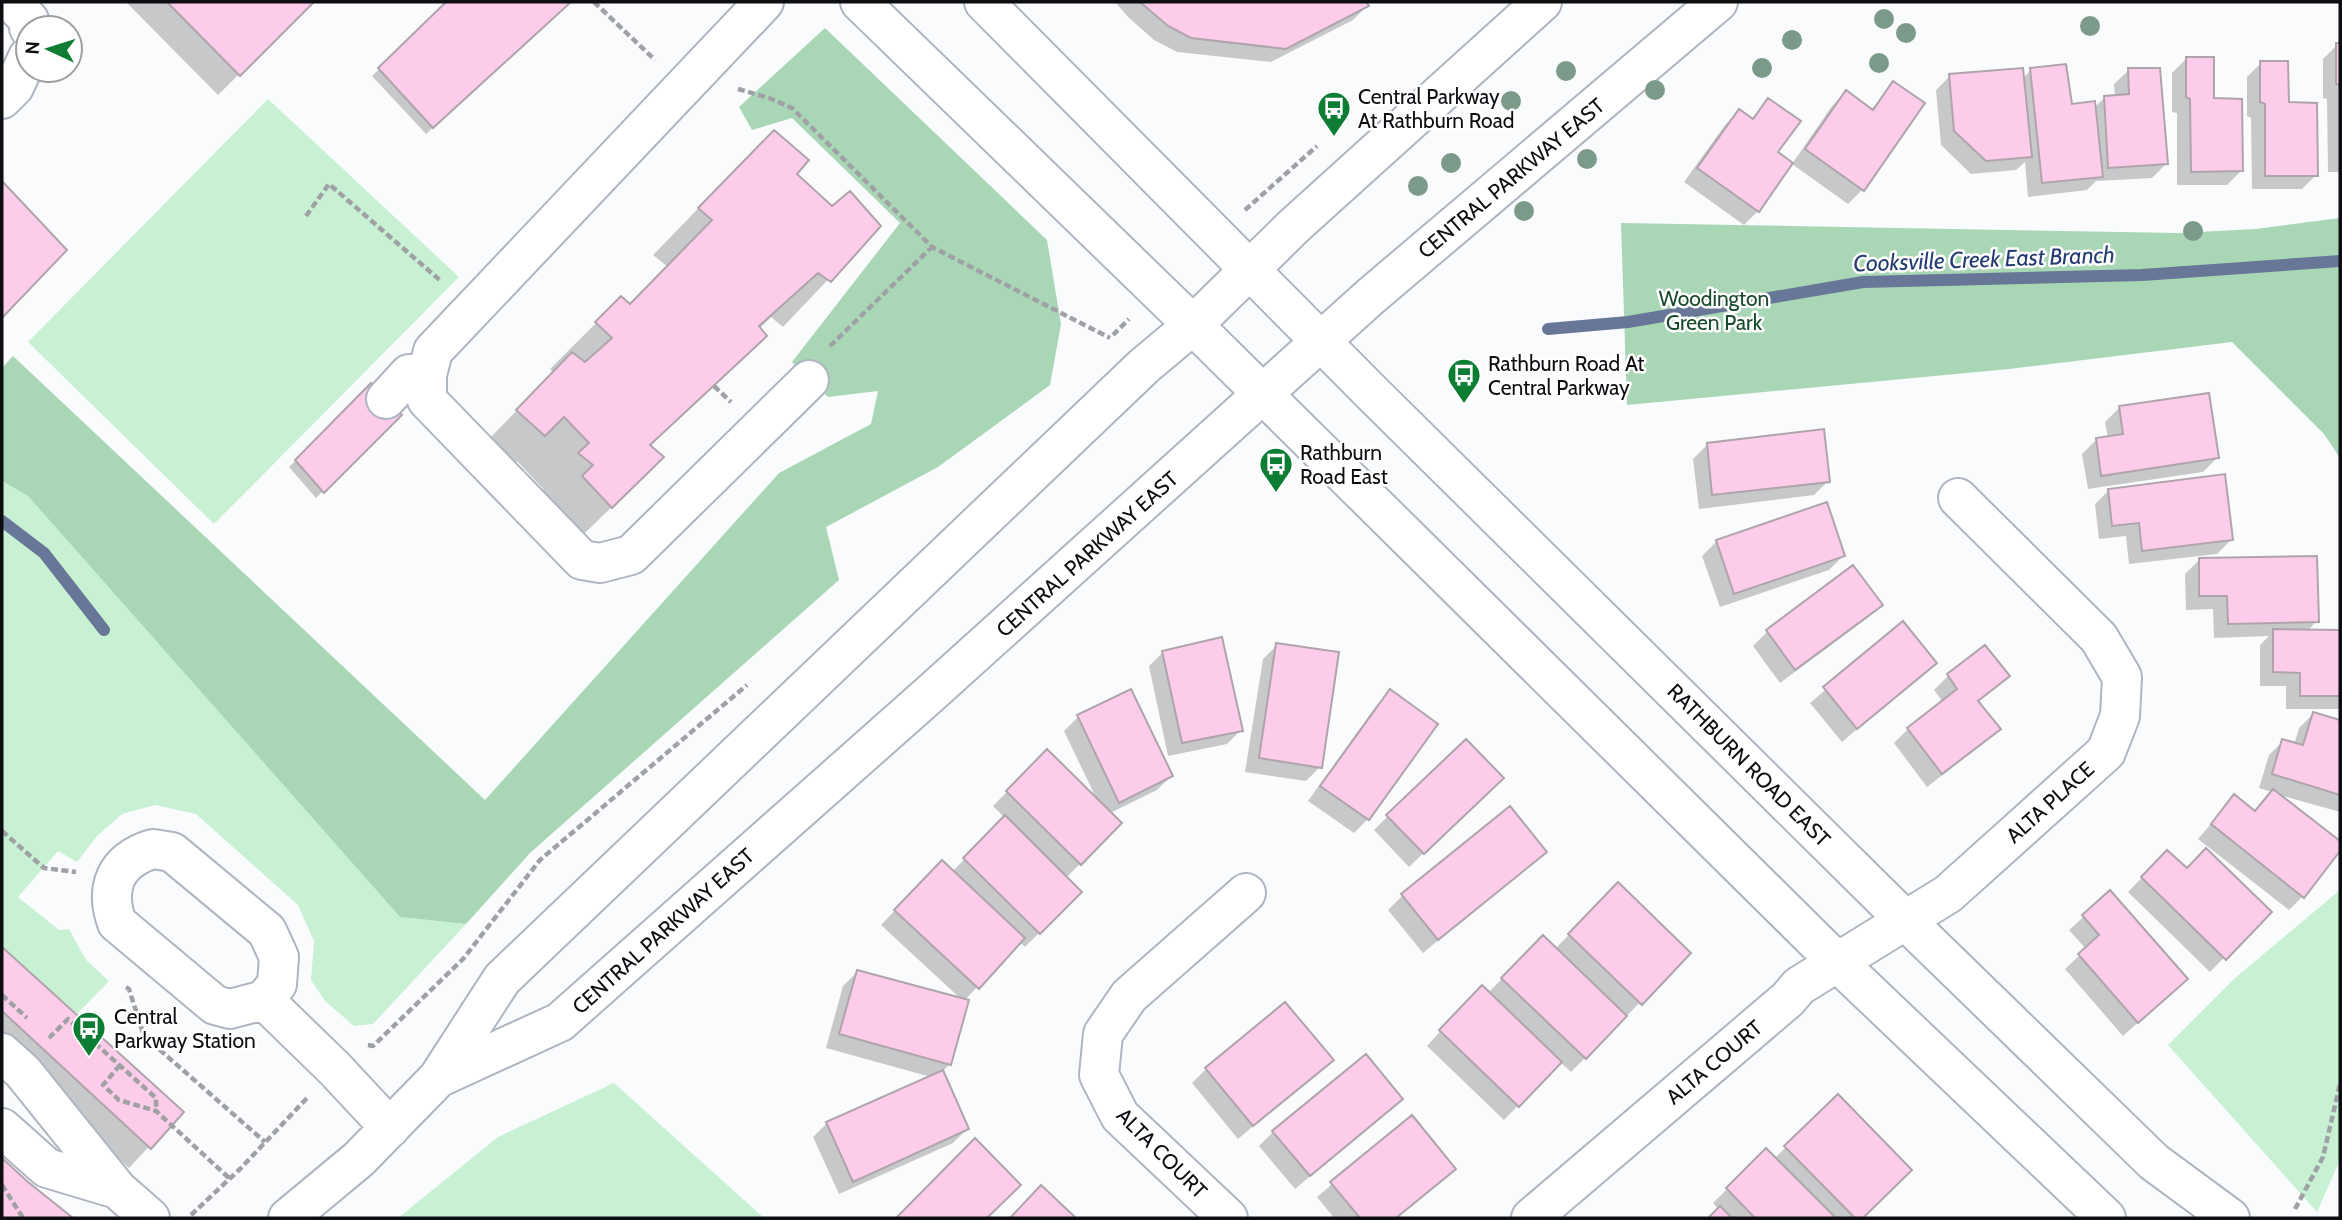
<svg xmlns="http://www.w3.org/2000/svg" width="2342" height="1220" viewBox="0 0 2342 1220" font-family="Cabin,sans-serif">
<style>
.green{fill:#c8f0d2}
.forest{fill:#a9d7b5}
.shadow{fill:#0003}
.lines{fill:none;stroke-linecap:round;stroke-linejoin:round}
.stream{stroke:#687797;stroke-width:12}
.building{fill:#fdcceb;stroke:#b0a4ab;stroke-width:2}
.minor-casing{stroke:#afb5c0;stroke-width:42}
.path{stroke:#9fa1a4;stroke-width:4.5;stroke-dasharray:7 3.5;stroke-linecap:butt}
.minor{stroke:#fff;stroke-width:38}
.tree{fill:#7c9a89}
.labels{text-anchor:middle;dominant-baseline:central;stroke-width:5;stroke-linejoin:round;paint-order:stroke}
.poi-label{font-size:21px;fill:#0c0e12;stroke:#fff;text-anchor:start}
.street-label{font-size:21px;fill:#0c0e12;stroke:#fff}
.park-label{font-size:21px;fill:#164a2a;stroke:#fff}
.water-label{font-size:23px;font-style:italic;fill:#233b71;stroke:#fff}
</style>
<rect width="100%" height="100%" fill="#f9fbfd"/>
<!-- green -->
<path class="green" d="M268,99l191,178 -245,247 -186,-182z
M2,481l26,15 372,421 66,7 -93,100 -19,2 -29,-25 -14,-21 3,-39 -16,-36 -102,-91 -41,-9 -33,9 -25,22 -20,26 -19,-11 -40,46 41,33 10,-1 17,31 23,21 -32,33 -75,-67z
M2340,890v270l-23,52 -149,-167 67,-67z
M614,1083l150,135h-366l100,-81z"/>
<!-- forest -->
<path class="forest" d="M825,28l222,212 14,84 -11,61 -112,82 -112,60 13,53 -309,273 -64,71 -66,-7 -372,-421 -26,-15v-113l11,-12 472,444 294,-327 92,-49 7,-33 -50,6 -36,-35 108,-139 -108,-105 -40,12 -13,-23z
M2340,218v240l-16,-24 -92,-92 -223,27 -382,36 -6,-182 557,10 78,-4z"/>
<!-- shadow -->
<path class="shadow" d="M126,2h186l-94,93z
M449,2h120l-143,132 -54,-58z
M1115,2h249l3,4 -14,14 -82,42 -94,-10 -23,-12 -26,-23z
M2337,45h3v127h-12l-1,-73 -4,-1v-39z
M2186,59l27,40 28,72 -14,14h-50v-72l-5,-1v-39z
M2261,63l26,40 29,72 -14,14h-50l-1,-71 -4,-2v-39z
M2031,70l40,35 23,3 11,-11h10l-1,-13 15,-14 37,94 -14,14 -56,3 -9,9 -59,7 -3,-35 -9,8 -45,4 -30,-29 -5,-55 14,-14 73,2z
M1894,83l-32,107 -14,14 -56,-40 40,-58 14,-14 25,18z
M1769,101l6,52 -17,58 -14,14 -60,-43 41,-57 14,-14 12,8z
M795,174l37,34 47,18 -96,101 -12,-10 -12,12 6,7 -116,111 -33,56 -51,49 -31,-52 10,-10 -27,-29 -20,19 -26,-23 83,-84 -4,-4 71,-71 9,8 38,-39 -15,-12 75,-77z
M2,184l62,66 -62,66z
M371,385l29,30 -84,83 -27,-31z
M2119,408l98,50 -14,14 -115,17 -6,-35 15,-15 11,-1 -3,-16z
M1707,445l121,36 -14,14 -115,14 -6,-50z
M2109,490l122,50 -14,14 -88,10 -3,-28 -27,3 -4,-35z
M1717,541l126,15 -14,14 -109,37 -18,-51z
M2199,560l118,61 -11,11h34v77h-54v-23h-26v-41l9,-9 -55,2 -1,-29 -27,1 -1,-36z
M1852,567l28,38 -14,14 -86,64 -27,-37 14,-14z
M1903,624l32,39 -93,79 -32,-39z
M1277,645l43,122 -14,14 -61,-9 18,-113z
M1985,647l22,29 -29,26 20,27 -14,14 -57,44 -33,-44 14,-14 35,-27 -9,-12 14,-14z
M1163,652l78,78 -14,14 -59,12 -19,-90z
M1130,691l41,85 -14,14 -47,23 10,10 -54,55 14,14 -55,55 -5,-5 -56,59 -14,63 -8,8 25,57 -14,14 -114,51 -26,-57 14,-14 104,-46 -105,-29 17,-62 14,-14 105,28 -81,-75 47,-49 24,-4 53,-54 -12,-12 54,-55 50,49 -33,-69 14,-14z
M1390,692l46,32 -68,95 -14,14 -46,-32 68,-95z
M2313,714l27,8v90l-64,-18 64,50v4l-37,48 -14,14 -91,-71 36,-42 19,15 19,-20 -13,-4 10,-33 14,-14 11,4 5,-17z
M1487,792l-78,75 -35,-37 14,-14z
M1510,808l34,44 -121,101 -35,-43 14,-14z
M2167,852l19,19 83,41 -59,60 -82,-80z
M1618,885l71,68 -118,119 -11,-10 -56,58 -77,-74 41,-45 20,-8 55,-56 12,12z
M2110,893l76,86 -63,57 -58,-67 21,-20 -17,-19z
M2,949l179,163 -52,56 -127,-116z
M1331,1060l-93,79 -46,-56 14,-14z
M1838,1096l72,74 -50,48h-149l8,-8 -6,-7 53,-52 8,8z
M1401,1099l-106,90 -36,-43 14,-14z
M1411,1117l42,52 -57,49h-62l-17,-21z
M2,1160l25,24 43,34h-68z"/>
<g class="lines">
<!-- stream -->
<path class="stream" d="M1548,329l80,-7 235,-40 279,-7 198,-14
M2,521l42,32 60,77"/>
</g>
<!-- building -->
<path class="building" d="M167,2h147l-74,74z
M446,2h125l-138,126 -55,-60z
M1140,2h226l3,4 -83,43 -95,-11 -23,-12z
M2336,43h4v42l-4,-1z
M2186,57h28v41l28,1 1,72 -52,1 -1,-73 -4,-2z
M2260,61h28l1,41 28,1 1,73h-53v-72l-5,-2z
M2066,64l6,40 23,-3 8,76 -61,6 -12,-115z
M2023,68l9,89 -46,4 -32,-30 -5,-57z
M2128,68h32l8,96 -60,4 -4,-72 25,-2z
M1893,81l32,22 -61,88 -59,-42 41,-59 27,20z
M1768,98l33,23 -23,31 15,11 -34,49 -62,-44 42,-59 14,10z
M774,130l35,30 -12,14 35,32 18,-15 31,35 -50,56 -13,-9 -59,53 8,10 -117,109 14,12 -52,51 -30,-32 11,-11 -15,-12 11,-10 -25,-26 -19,19 -29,-26 56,-58 13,10 27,-24 -17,-16 26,-26 9,8 82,-84 -14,-12z
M2,181l65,69 -65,68z
M371,383l31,32 -78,78 -29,-33z
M2209,393l10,65 -118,18 -5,-38 27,-4 -4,-28z
M1824,429l6,53 -118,13 -5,-52z
M2225,474l8,66 -91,11 -3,-28 -27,3 -4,-37z
M1827,502l18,54 -111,38 -18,-54z
M2317,556l2,66 -91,2 -1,-28h-28v-38z
M1853,565l30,40 -88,65 -29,-40z
M1903,621l34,42 -80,66 -34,-42z
M2273,629l67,1v66h-40v-23l-27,-1z
M1222,637l21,94 -61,12 -20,-92z
M1276,643l63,9 -17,116 -63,-10z
M1985,645l25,31 -32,25 23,28 -59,45 -35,-46 50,-39 -10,-15z
M1131,689l42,87 -54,27 -42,-88z
M1390,689l48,35 -69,96 -49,-34z
M2313,712l27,8v75l-68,-21 10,-35 21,6z
M1466,739l38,39 -80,76 -38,-39z
M1047,749l75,74 -41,42 -75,-74z
M2273,789l67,52v10l-36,47 -93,-74 23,-30 21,17z
M1510,806l37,46 -109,88 -37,-46z
M1005,815l77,77 -42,42 -77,-76z
M2206,848l66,64 -46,48 -85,-83 26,-27 20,18z
M942,860l83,78 -46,51 -85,-79z
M1618,882l73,71 -49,52 -74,-71z
M2110,890l78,89 -50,44 -60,-69 21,-19 -17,-20z
M1543,935l84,81 -41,43 -85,-81z
M2,947l182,165 -33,37 -149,-138z
M857,970l112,30 -18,65 -112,-31z
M1482,985l80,77 -43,45 -80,-77z
M1285,1002l49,58 -81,66 -48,-58z
M1366,1054l37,45 -93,77 -38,-45z
M943,1070l26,59 -116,53 -27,-60z
M1838,1094l74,76 -49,48h-8l-71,-72z
M1412,1115l44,54 -60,49h-36l-30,-36z
M975,1138l46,47 -34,33h-91z
M1766,1148l70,70h-81l-29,-30z
M2,1158l26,24 45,36h-71z
M1041,1185l35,33h-66z
M1720,1206l12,12h-24z"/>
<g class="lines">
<defs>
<path id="minor" d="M12,2l17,18v8
M764,2l-331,349 -6,24v25l155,160 18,3 31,-8 178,-175
M860,2l333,323 644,637 269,256
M984,2l389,392 532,526 249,242 76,56
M2,99l12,-12 14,-30
M386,399l23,-25 18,1
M153,849l19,3 95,79 12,26 -2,27 -13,16 -34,9 -15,-4 -98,-82c-13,-36 -1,-63 36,-74z
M264,1000l71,69 55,59
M2,1053l21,19 94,117 33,29
M438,1078l122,-56 370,-328 441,-398 347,-294
M2,1128l45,40 70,21
M288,1218l71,-59 79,-81 64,-99 642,-613 49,-41 101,-99 248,-224
M1228,1218l-108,-102 -21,-41 4,-41 26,-38 117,-103
M1531,1218l257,-219 11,-13 149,-92 158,-142 14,-36 2,-39 -23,-39 -141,-140"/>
</defs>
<!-- minor casing -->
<use href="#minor" class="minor-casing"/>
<!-- path -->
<path class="path" d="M594,2l61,58
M738,89l31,9 23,10 140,139 178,91
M1245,210l72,-64
M306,216l23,-32 113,98
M1113,335l16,-16
M830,346l102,-99
M714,386l17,16
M2,831l42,37 32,4
M126,987l3,2 15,47 121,106
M2,995l25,23
M49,1038l19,-19 88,79v13
M368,1045l5,1 90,-87 77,-99 207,-175
M120,1065l-17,20 16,15 37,11 73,67
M2,1185l21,33
M2295,1209l28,-52 17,-73
M191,1215l49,-46 68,-72"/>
<!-- minor -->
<use href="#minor" class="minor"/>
</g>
<!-- trees -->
<g class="tree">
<circle cx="1884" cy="19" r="10"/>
<circle cx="2090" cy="26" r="10"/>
<circle cx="1906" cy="33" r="10"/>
<circle cx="1792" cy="40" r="10"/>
<circle cx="1879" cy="63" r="10"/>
<circle cx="1762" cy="68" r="10"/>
<circle cx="1566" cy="71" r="10"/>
<circle cx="1655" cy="90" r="10"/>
<circle cx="1511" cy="101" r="10"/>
<circle cx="1587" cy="159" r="10"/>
<circle cx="1451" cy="163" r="10"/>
<circle cx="1418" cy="186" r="10"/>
<circle cx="1524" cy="211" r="10"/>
<circle cx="2193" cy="231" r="10"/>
</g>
<!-- icons -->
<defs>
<symbol id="bus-pin" viewBox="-11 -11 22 30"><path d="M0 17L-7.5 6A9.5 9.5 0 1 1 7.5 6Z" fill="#0c7d33" stroke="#fff"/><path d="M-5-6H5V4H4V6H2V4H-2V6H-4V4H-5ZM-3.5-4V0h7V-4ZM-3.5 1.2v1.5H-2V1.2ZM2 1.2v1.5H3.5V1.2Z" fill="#fff"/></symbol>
</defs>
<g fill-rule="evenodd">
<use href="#bus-pin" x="1315" y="89" width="38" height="52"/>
<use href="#bus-pin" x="1445" y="356" width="38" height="52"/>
<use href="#bus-pin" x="1257" y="445" width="38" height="52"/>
<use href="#bus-pin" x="70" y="1009" width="38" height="52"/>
</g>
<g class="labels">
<!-- poi labels -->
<g class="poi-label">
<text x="1358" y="96">Central Parkway<tspan x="1358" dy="24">At Rathburn Road</tspan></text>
<text x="1488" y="363">Rathburn Road At<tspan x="1488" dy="24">Central Parkway</tspan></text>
<text x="1300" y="452">Rathburn<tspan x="1300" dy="24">Road East</tspan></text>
<text x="114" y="1016">Central<tspan x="114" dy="24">Parkway Station</tspan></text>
</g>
<!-- street labels -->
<g class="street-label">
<text transform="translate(1511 178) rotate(-40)">CENTRAL PARKWAY EAST</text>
<text transform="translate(1087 554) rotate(-42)">CENTRAL PARKWAY EAST</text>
<text transform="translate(1749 765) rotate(45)">RATHBURN ROAD EAST</text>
<text transform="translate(2050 802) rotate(-42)">ALTA PLACE</text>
<text transform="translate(663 931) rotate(-42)">CENTRAL PARKWAY EAST</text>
<text transform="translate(1714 1062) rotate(-40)">ALTA COURT</text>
<text transform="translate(1162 1153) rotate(45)">ALTA COURT</text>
</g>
<!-- park labels -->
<g class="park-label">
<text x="1714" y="298">Woodington<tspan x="1714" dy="24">Green Park</tspan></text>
</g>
<!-- water labels -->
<g class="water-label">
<text transform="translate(1984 259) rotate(-2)">Cooksville Creek East Branch</text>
</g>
</g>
<!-- border -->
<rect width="2342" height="1220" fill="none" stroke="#0c0e12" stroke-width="7"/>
<!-- north arrow -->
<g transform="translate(49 49) rotate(274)"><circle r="33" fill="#ffffff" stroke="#9e9fa0" stroke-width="2"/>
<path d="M0-5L12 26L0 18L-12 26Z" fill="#0c7d33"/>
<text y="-10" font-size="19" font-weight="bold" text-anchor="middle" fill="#0c0e12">N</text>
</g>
</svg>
